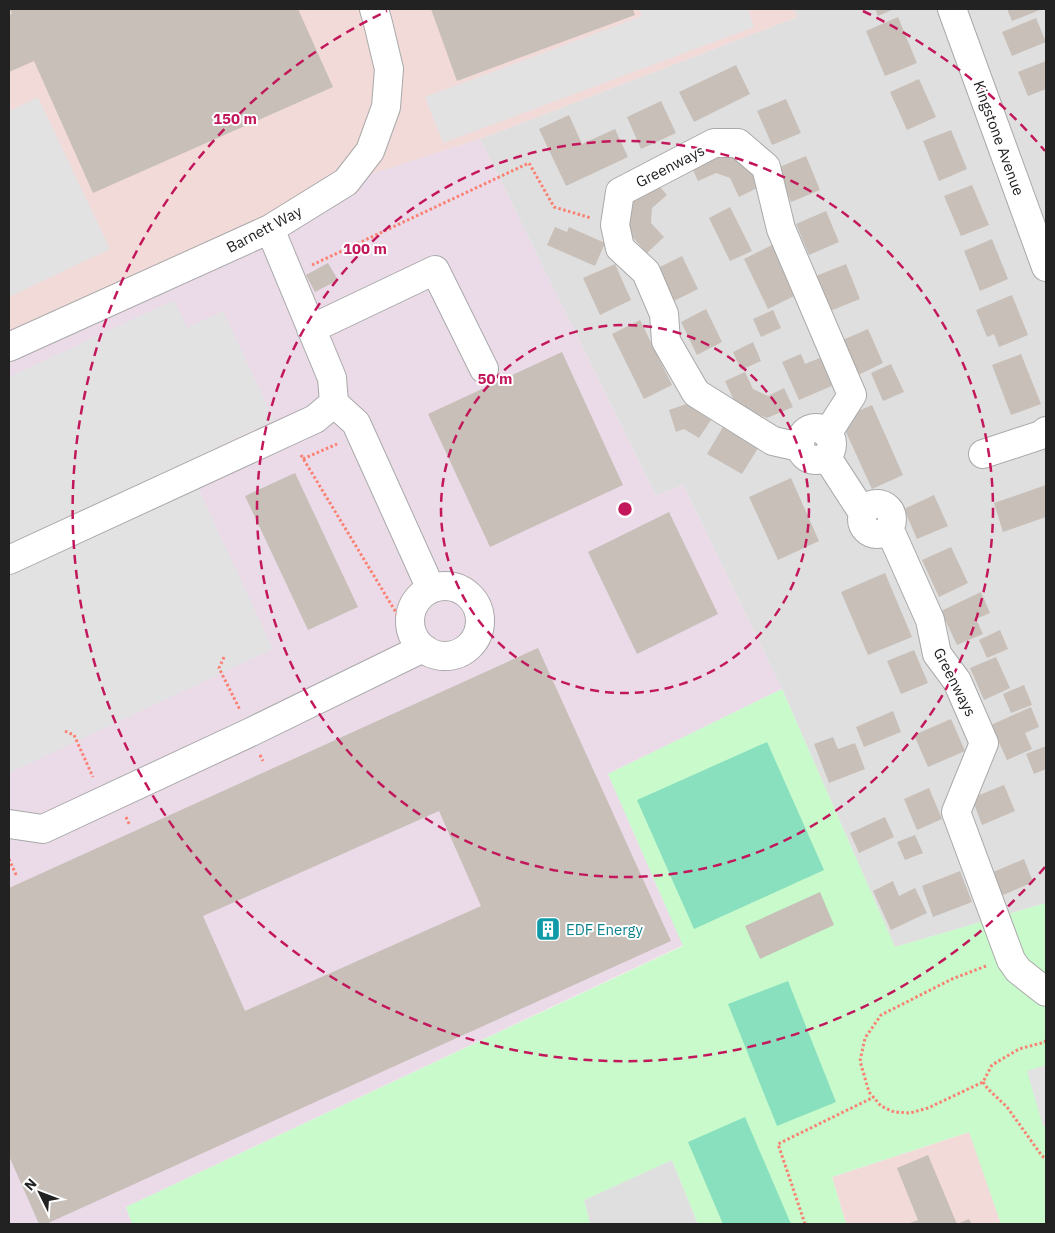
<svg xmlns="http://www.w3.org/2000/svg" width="1055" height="1233" viewBox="0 0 1055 1233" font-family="'IBM Plex Sans',sans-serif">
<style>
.residential{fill:#e0dfdf}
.commercial{fill:#f2dad9}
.industrial{fill:#ebdbe8}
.park{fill:#c8facc}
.pitch{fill:#88e0be}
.parking{fill:#e2e2e2}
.building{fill:#c7bfb8;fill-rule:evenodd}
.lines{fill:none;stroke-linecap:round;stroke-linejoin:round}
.minor-casing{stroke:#a9a9a9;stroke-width:30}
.path{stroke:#fa8072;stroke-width:3;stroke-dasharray:2.5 2.5;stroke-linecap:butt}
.minor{stroke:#fff;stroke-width:28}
.ring{fill:none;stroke:#c2185b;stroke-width:2.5;stroke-dasharray:9 6}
.labels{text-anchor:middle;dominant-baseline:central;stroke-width:4;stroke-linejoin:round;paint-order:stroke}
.street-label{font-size:15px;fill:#222;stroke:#fff}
.culture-label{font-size:15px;fill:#0d838f;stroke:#fff;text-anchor:start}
.centre{fill:#c2185b;stroke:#fff;stroke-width:2.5}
.ring-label{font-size:15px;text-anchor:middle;font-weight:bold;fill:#c2185b;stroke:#fff;stroke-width:4;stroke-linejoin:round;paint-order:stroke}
</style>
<rect width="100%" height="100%" fill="#f2efe9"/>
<!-- residential -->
<path class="residential" d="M794,9h252v894l-151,44 -113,-258 -99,-204 -27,11 -176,-357 317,-122z
M672,1160l26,64h-108l-6,-24z"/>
<!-- commercial -->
<path class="commercial" d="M9,9h785l3,8 -317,122 -134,43 -337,165z
M970,1132l31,92h-155l-14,-47z"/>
<!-- industrial -->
<path class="industrial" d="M480,139l176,357 27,-11 99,204 -174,85 75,171 -557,262 6,17h-123v-877l337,-165z"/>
<!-- park -->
<path class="park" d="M782,689l113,258 151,-44v321h-45l-32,-92 -137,45 14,47h-148l-26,-64 -88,40 6,24h-458l-6,-17 557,-261 -75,-172z"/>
<!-- pitch -->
<path class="pitch" d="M767,742l57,128 -130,59 -57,-129z
M788,981l48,121 -59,24 -49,-122z
M745,1117l46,107h-68l-35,-82z"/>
<!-- parking -->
<path class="parking" d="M639,9h109l6,18 -311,116 -18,-46 217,-81z
M38,97l72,152 -101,48v-186z
M174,300l13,28 36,-17 51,109 -88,42 87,187 -264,124v-396z
M1046,1065v61h-3l-16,-55z"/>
<!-- building -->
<path class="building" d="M10,9h288l35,78 -240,106 -59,-132 -25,11v-57l3,-1z
M431,9h64l1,1 3,-1h134l2,6 -178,66z
M875,9h19l-16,7z
M1007,9h35l-30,12z
M898,17l19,46 -32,13 -19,-45z
M1036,18l10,24 -34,14 -10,-24z
M1046,61v28l-18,7 -10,-24z
M736,65l14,29 -56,28 -15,-30z
M919,79l17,38 -29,13 -17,-38z
M786,99l15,34 -29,12 -15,-34z
M661,101l15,32 -35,16 -14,-32z
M569,115l13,29 33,-15 13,28 -62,29 -27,-57z
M951,130l16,39 -28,12 -16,-40z
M714,149l32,12 13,26 -20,10 -9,-19 -14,-5 -18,8 -9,-20z
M806,156l14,34 -29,12 -14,-34z
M653,179l14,16 -15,13 -1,15 13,14 -17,16 -19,-21 3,-35z
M972,185l17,40 -28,11 -17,-40z
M730,207l22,44 -22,10 -21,-43z
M826,211l13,31 -30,13 -13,-31z
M555,227l12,5 2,-5 36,16 -10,23 -48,-21z
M992,239l16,40 -28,12 -16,-40z
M772,245l24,50 -28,14 -24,-50z
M682,256l16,33 -24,12 -16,-33z
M328,263l10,17 -23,12 -9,-17z
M615,264l16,36 -31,15 -17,-37z
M846,264l14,35 -30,12 -14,-35z
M1012,295l16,40 -29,12 -5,-13 -7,3 -11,-27z
M706,309l16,33 -25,13 -16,-33z
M773,310l8,18 -20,9 -8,-18z
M640,320l32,65 -28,14 -32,-65z
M868,329l15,34 -29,14 -16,-35z
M753,342l8,19 -20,9 -8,-18z
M562,352l61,133 -133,62 -62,-133z
M801,354l4,10 17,-7 12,28 -35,15 -17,-38z
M1021,354l20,50 -30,11 -19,-50z
M891,364l13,28 -21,9 -12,-28z
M745,372l8,17 15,7 16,-8 9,19 -26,11 -31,-13 -11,-24z
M686,404l25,16 -12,18 -15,-9 -8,3 -7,-22z
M872,405l31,70 -31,14 -32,-70z
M723,427l35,21 -16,26 -35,-20z
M295,473l63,134 -50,23 -63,-134z
M791,478l28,63 -41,19 -29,-63z
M1046,485v32l-43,15 -9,-29z
M934,495l14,31 -31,13 -13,-30z
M669,512l49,102 -81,40 -49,-102z
M951,547l17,36 -29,14 -17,-37z
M885,573l27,64 -44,18 -27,-63z
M981,592l9,21 -14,6 7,15 -26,11 -16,-34z
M1000,630l8,19 -21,9 -8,-18z
M538,648l133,293 -625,283h-7l-30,-68v-268zM439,811l42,95 -236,105 -42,-95z
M914,650l14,33 -27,11 -14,-33z
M996,657l14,31 -26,12 -14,-32z
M1024,685l8,20 -21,8 -8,-19z
M1031,707l8,20 -14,6 7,16 -25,11 -16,-35z
M893,711l8,21 -37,15 -8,-20z
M951,719l14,32 -37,16 -14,-32z
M833,737l5,12 17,-6 10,26 -36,14 -15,-39z
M1046,746v23l-12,5 -8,-20z
M1004,785l11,26 -33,14 -10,-27z
M929,788l13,31 -25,11 -13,-31z
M885,817l9,20 -35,16 -9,-20z
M915,835l8,18 -18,7 -8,-18z
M1024,859l9,23 -32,14 -10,-23z
M960,871l12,31 -39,15 -11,-31z
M893,881l6,15 16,-8 12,25 -36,17 -18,-39z
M820,892l14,33 -74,34 -15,-33z
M928,1155l29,69 12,-5 3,5h-65l11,-4 -21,-52z"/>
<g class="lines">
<defs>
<path id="minor" d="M952,9l94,258
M311,329l124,-59 49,99
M9,347l261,-118 76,-47 24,-31 16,-44 3,-38 -11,-46 -4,-14
M334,403l22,20 75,166
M800 444a16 16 0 1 1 32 0a16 16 0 1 1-32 0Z
M800,447l-27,-6 -77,-48 -30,-52 -2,-27 -18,-42 -26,-24 -5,-23 5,-33 94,-49h24l28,24 15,62 71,166 -25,39
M983,454l58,-19 5,-4
M826,456l37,57
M862 519a15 15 0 1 1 30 0a15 15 0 1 1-30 0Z
M889,528l41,92 7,34 20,27 27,62 -28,69 55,148 7,10 28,22
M9,560l306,-141 19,-16 -2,-25 -62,-149
M410 621a35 35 0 1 1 70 0a35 35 0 1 1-70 0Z
M9,824l34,5 208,-97 168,-82h7"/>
</defs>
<!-- minor casing -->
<use href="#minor" class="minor-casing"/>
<!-- path -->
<path class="path" d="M312,265l217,-102 25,44 37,11
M301,455l105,174
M303,459l34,-15
M224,657l-5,11 21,42
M65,731l9,4 19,42
M260,755l3,6
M126,817l4,9
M9,859l8,18
M986,966l-34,13 -71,36 -16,23 -5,23 9,31 12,14 13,6 16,1 18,-5 55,-26 9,-17 27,-16 26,-7 1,-3
M983,1082l5,7 19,18 35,49 4,3
M805,1224l-27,-80 96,-47"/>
<!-- minor -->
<use href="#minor" class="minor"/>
</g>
<!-- distance rings -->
<g class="ring">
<circle cx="625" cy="509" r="184"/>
<circle cx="625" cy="509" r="368"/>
<path d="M1045 867A552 552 0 1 1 387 11M863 11A552 552 0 0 1 1045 151"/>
</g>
<!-- icons -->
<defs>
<symbol id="building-square" viewBox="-11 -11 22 22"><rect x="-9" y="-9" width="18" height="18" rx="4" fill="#0f9aa8" stroke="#fff"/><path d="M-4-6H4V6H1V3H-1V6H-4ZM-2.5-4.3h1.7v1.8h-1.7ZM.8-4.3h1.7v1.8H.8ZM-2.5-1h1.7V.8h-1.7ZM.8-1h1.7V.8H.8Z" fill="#fff"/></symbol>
</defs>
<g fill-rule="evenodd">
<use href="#building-square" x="534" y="915" width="28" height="28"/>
</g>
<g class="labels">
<!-- street labels -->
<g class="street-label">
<text transform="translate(999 138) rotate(70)">Kingstone Avenue</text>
<text transform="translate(670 166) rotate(-27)">Greenways</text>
<text transform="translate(264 229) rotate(-28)">Barnett Way</text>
<text transform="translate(955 682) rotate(63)">Greenways</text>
</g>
<!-- culture labels -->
<g class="culture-label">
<text x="566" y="929">EDF Energy</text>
</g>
</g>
<circle cx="625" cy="509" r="8" class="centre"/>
<g class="ring-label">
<text x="235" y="124">150 m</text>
<text x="365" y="254">100 m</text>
<text x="495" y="384">50 m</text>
</g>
<!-- border -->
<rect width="1055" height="1233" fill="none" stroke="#222222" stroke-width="20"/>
<!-- north arrow -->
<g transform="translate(40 1193) rotate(312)" stroke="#ffffff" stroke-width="4" paint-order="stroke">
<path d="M0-4L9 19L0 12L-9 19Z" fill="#222222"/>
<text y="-8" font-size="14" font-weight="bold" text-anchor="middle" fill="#222222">N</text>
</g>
</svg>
